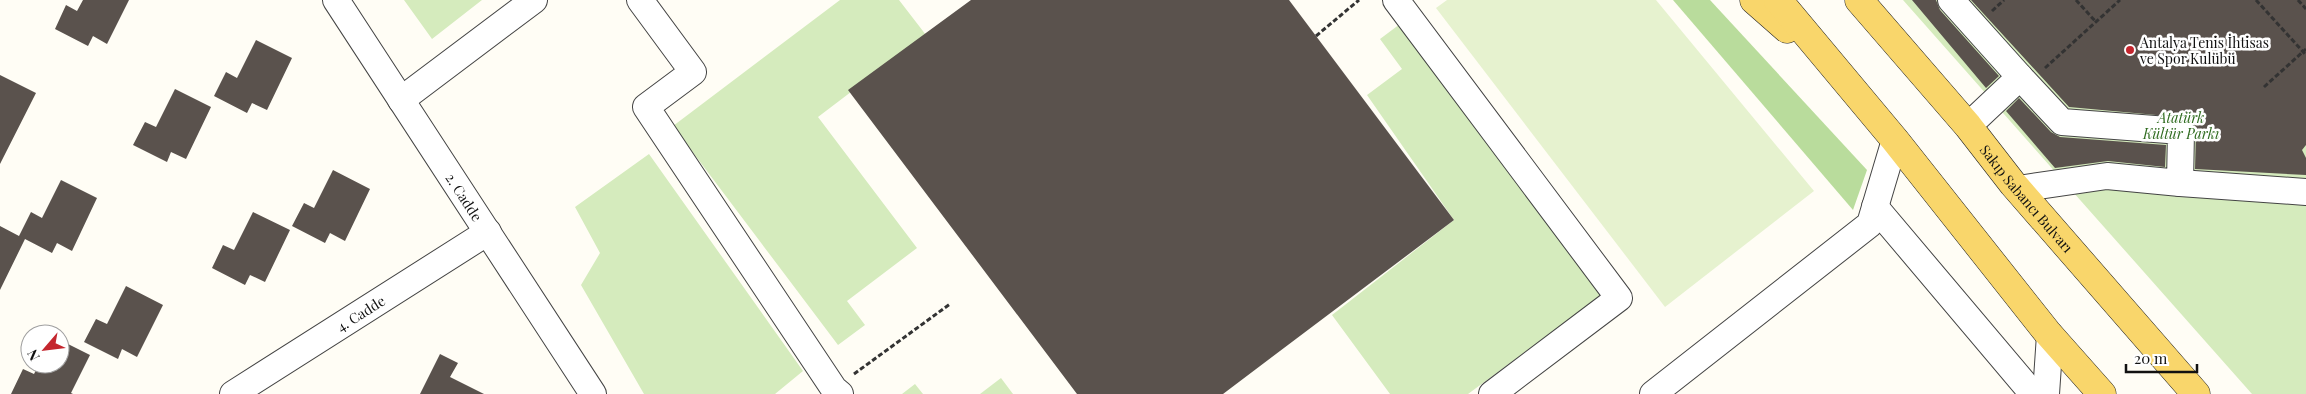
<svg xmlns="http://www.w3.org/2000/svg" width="2306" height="394" viewBox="0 0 2306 394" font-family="'Playfair Display',serif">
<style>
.green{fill:#d5ebbd}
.forest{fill:#b9dc9c}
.pitch{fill:#e6f2cf}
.building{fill:#5a524d}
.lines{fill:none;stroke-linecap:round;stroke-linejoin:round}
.minor-casing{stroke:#444;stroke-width:28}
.major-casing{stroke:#222;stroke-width:29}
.path{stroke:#333;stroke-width:3;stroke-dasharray:5 2.5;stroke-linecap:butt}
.minor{stroke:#fff;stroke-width:26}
.major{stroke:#f9d66b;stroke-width:28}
.poi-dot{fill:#c4262e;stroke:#fff;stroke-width:2}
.labels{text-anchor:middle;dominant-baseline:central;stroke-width:5;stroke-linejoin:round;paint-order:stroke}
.poi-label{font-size:14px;fill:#111;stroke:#fff;text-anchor:start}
.park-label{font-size:14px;font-style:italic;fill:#2f6b1f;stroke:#fff}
.street-label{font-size:14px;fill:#111;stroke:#fff}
</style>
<rect width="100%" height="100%" fill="#fffdf5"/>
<!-- green -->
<path class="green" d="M404,0h78l-50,39z
M840,0h59l27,35 -108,82 99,131 -70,53 18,24 -27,20 -165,-219z
M1903,0h403v394h-54z
M1404,21l202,271 -138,102h-78l-58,-79 122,-95 -87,-125 35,-26 -22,-30z
M649,154l154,217 -28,23h-131l-63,-109 19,-32 -25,-46z
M1001,378l12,16h-33z
M915,384l8,10h-21z"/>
<!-- forest -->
<path class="forest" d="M1673,0h37l157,170 -14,40z"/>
<!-- pitch -->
<path class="pitch" d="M1447,0h209l158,191 -149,116 -229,-299z"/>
<!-- building -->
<path class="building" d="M83,0h46l-22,44 -14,-8 -5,10 -33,-17 11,-24 11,6z
M971,0h318l165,220 -231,174h-146l-229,-304z
M1912,0h24l4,10 59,66 -13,12z
M1971,0h335v145l-4,5 4,8v17l-111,-6 1,-38 -2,-7 -5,-6 -120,-11z
M256,40l36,18 -25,52 -15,-7 -5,10 -33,-17 12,-24 11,6z
M0,75l36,18 -36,71z
M175,89l36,18 -25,52 -15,-7 -4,10 -34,-17 12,-23 11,5z
M2019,98l32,34 9,5 106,8 -1,22 -57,-6 -53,7 -49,-57z
M333,170l37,19 -25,52 -15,-8 -5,10 -33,-17 12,-23 10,5z
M61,180l36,18 -25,53 -15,-8 -5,10 -27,-14 -25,51v-64l19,10 12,-24 11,6z
M253,212l37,18 -25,52 -15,-7 -5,10 -33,-17 11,-23 11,5z
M126,286l37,19 -26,52 -15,-8 -4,10 -34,-17 12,-23 11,5z
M60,340l30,15 -19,38 2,1h-62l12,-25 11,5 5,-10h21z
M440,354l18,9 -8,14 34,17h-64z"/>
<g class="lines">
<defs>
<g id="minor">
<path id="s1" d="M336,0l257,394"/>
<path d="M640,0l53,72 -47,35 188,282 6,5"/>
<path d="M1396,0l223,298 -127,96"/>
<path d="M1951,0l69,77"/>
<path d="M401,100l133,-100"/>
<path d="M1968,126l52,-49 42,45 119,9 -1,52 -73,-7 -89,13"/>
<path d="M2180,183l126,9"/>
<path d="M1875,207l158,187"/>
<path id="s2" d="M233,394l255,-162"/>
<path d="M1653,394l217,-170 25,-84"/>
<path d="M2046,394l4,-59"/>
</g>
<g id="major">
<path d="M1754,0l33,29"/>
<path d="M1778,0l117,140 152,192 55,62"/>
<path id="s3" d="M1859,0l109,126 45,58 183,210"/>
</g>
</defs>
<!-- minor casing -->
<use href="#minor" class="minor-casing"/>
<!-- major casing -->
<use href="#major" class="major-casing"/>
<!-- path -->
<path class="path" d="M2076,0l20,22
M2256,0l50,55
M2298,0l8,9
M1992,11l12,-11
M1316,36l43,-36
M2045,68l75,-68
M2264,87l42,-38
M854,374l96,-70"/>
<!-- minor -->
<use href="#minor" class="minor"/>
<!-- major -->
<use href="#major" class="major"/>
</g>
<!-- markers -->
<circle class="poi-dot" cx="2130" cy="50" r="5"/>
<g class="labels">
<!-- poi labels -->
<g class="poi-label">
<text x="2140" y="42">Antalya Tenis İhtisas<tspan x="2140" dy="16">ve Spor Kulübü</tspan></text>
</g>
<!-- park labels -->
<g class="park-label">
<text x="2181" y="117">Atatürk<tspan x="2181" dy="16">Kültür Parkı</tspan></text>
</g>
<!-- street labels -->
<g class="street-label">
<text stroke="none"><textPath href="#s1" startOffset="235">2. Cadde</textPath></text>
<text stroke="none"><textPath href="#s3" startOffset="260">Sakıp Sabancı Bulvarı</textPath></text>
<text stroke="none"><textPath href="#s2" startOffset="151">4. Cadde</textPath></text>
</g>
</g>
<!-- north arrow -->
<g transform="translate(45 349) rotate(242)"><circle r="24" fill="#ffffff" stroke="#a0a0a0"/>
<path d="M0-4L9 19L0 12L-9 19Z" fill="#c4262e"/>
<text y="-8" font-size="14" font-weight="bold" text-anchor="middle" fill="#111111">N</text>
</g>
<!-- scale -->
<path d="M2126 364v8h71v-8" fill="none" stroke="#111111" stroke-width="2.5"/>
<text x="2134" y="364" font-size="15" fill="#111111" stroke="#ffffff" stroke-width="4" paint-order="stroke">20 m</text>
</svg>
